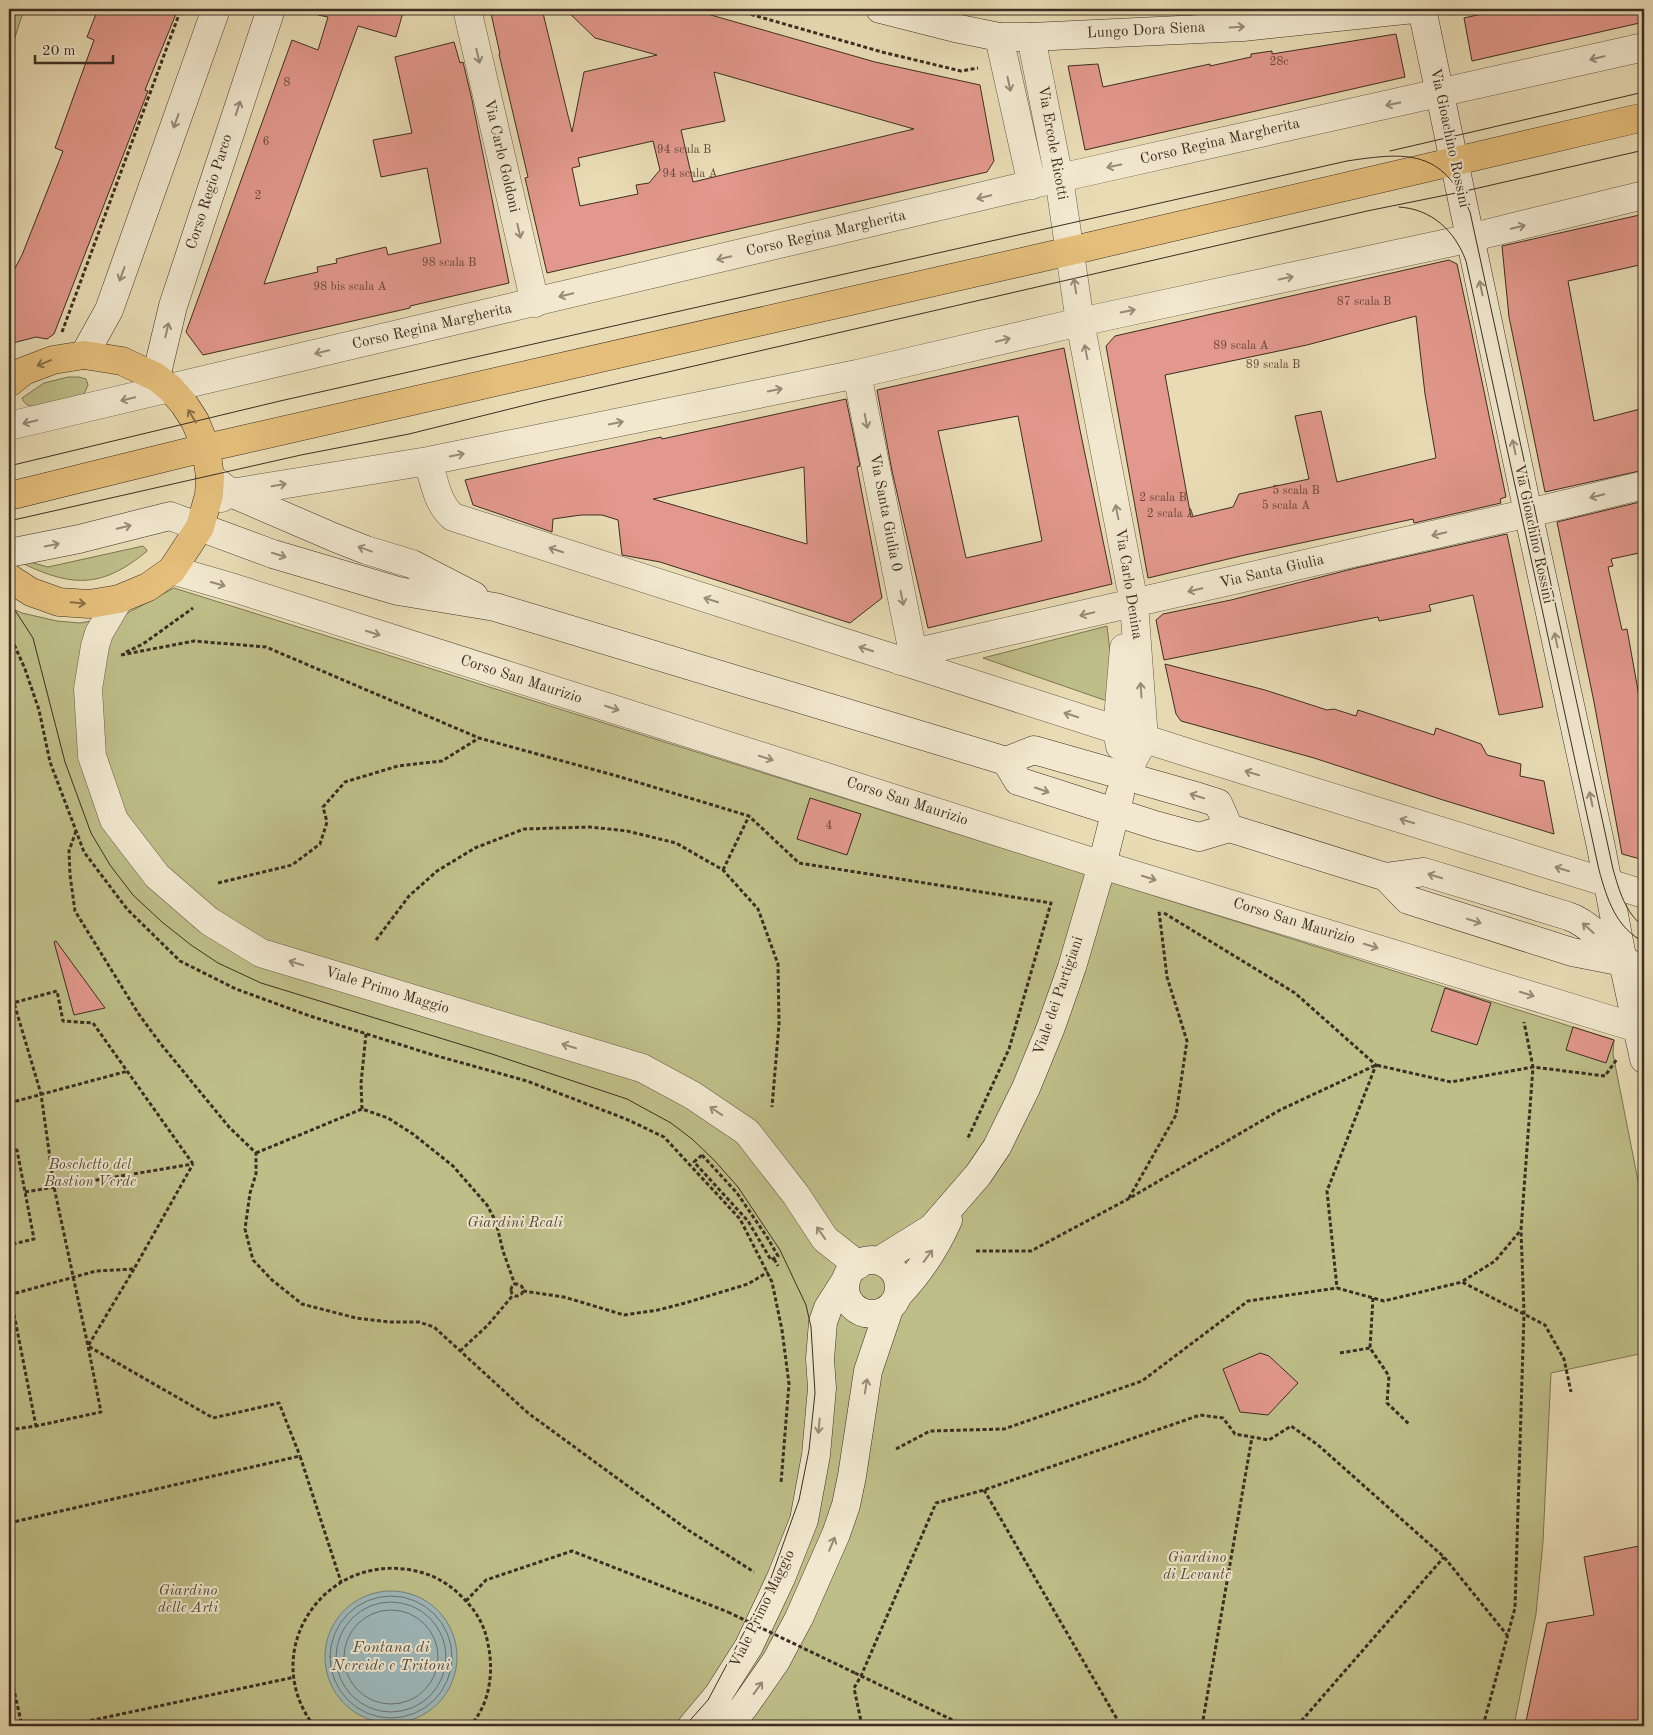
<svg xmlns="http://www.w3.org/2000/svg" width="1653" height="1735" viewBox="0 0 1653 1735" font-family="'Old Standard TT',serif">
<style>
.green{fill:#bebe88;stroke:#7d7656}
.water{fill:#9eb8ba;stroke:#77817e}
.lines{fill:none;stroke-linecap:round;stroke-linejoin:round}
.shore{stroke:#6d736e;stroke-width:1}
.building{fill:#e2988c;stroke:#3c2e23;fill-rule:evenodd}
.street-casing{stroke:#675a48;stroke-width:29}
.secondary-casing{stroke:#3c2e23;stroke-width:29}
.primary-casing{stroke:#3c2e23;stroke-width:29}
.path{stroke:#3c2e23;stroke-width:3;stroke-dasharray:4 2.5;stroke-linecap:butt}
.street{stroke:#f1e8cf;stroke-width:28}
.secondary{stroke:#f1e8cf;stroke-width:28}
.primary{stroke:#e4be7a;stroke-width:28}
.tram{stroke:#3c2e23;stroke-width:1}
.path-bridge{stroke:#3c2e23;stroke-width:3;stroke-dasharray:4 2.5;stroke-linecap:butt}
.oneway{stroke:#968b79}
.oneway2{stroke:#886f4a}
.labels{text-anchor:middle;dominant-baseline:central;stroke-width:4;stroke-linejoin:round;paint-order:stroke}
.number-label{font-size:12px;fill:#66483d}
.street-label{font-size:15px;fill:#3c2e23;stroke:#f1e8cf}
.park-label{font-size:15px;font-style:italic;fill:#564b37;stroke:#f1e8cf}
.water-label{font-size:16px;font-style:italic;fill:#545049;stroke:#f1e8cf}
</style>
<rect width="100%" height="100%" fill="#e9dcb5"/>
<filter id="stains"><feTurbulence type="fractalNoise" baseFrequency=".004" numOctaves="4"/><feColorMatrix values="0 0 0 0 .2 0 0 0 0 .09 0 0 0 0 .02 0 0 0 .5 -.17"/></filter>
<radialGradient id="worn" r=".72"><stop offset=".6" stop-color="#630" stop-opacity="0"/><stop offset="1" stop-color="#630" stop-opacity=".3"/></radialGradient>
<!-- green -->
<path class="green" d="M9,9h15l-15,47z
M68,377h11l7,2 2,6 -4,9 -51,12c-6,0 -9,-3 -11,-8l22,-15z
M143,546l4,4 -1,2c-43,35 -72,36 -122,12l4,-5 5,4 15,4z
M174,588l1440,452 -1,14 31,157v142l-93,20 -8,169 -7,72 -22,112h-1505v-1119l13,6 35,8 23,2 44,-8z
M1107,626l5,42 -5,33 -124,-43z"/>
<!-- water -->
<path class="water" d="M325 1657a66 66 0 1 1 132 0a66 66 0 1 1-132 0Z"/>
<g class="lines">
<!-- shore -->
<path class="shore" d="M330 1657a61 61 0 1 1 122 0a61 61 0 1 1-122 0Z
M336 1657a55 55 0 1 1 110 0a55 55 0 1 1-110 0Z
M344 1657a47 47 0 1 1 94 0a47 47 0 1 1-94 0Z"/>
</g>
<!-- building -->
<path class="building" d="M98,9h80l-33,81 3,1 -94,243 -7,5 -11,-2 -27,7v-71l4,-1 9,-17 41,-104 -8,-3 39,-108 -7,-3z
M319,9h85l-8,28 -38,-11 -94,258 54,-12 -1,-5 20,-4 -1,-4 50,-12 2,8 53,-12 -14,-75 -46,9 -8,-37 39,-7 -17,-76 59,-15 6,21 3,-1 9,38 37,183 -99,23v2l-207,47 -17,-23 106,-292 26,10 10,-33 -10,-2z
M490,9h52l30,123 12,-60 73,-17 -62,-17 -30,-29h125l185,53 105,23 14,76 -7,11 -440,101 -22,-95 3,-1 -29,-123h1zM714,72l73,21 127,36 -221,53 -12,-52 44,-9zM653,141l7,29 -11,13 -13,2 2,9 -58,12 -8,-38 8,-2 -2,-8z
M1504,9h140v13l-172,39 -8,-43z
M1396,34l9,43 -320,73 -17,-84 30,-2 5,23 107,-23v2l41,-9v-3l21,-3v3z
M1644,214v50l-76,17 26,140 50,-13v62l-99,22 -36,-175 -7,-71z
M1449,260l8,4 13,60 36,173 -6,2 1,4 -87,20 -1,-4 -168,36 -97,23 -42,-232 9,-10zM1416,316l9,78 11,64 -99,24 -16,-71 -26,5 14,63 -70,15 -6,13 -42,10 -26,-142 142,-30z
M1064,348l16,82 32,154 -184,44 -36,-157 -15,-81zM1018,416l24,125 -76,17 -28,-127z
M846,399l14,67 -3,1 25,131 -32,25 -190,-61 -38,-7 -4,-35 -16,-5h-21l-28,4 -1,13 -79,-27 -8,-25 98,-22 98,-21 1,2zM804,467l3,77 -154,-45z
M1644,501v51l-33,7 2,7 -5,1 14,63 5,-1 17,95v136l-22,-6 -28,-152 -37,-180z
M1507,534l36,173 -44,8 -26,-120 -44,10 2,6 -52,10 -1,-4 -214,43 -8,-40 7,-6 68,-14 125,-32z
M1165,664l100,26 62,20 7,-1 22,7 2,-6 76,25 2,-7 45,16 6,11 34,9 -1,12 24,5 10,53 -111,-34 -129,-42 -133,-37 -5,-7z
M810,798l51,16 -14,41 -50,-16z
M56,941l49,67 -31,7 -20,-73z
M1445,988l46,15 -14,42 -46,-14z
M1573,1027l41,13 -8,23 -40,-13z
M1260,1353l9,3 29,27 -30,32 -28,-3 -17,-43z
M1644,1545v181h-119l22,-103 47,-8 -10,-58z"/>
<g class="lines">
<defs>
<path id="street" d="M467,9l68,294
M999,37l33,148
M1031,37l28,141 21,144 54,281 10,136 -19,37
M857,374l56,279
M9,426l1050,-248 585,-131
M428,461c6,19 9,43 25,56l736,236 455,141
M221,498l10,-5 197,-32 429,-87 223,-52 377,-81 187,-46
M172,570l62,18 868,277 542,165
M119,599l-20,34 -4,13 -7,43 4,67 22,64 43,56 52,45 52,32 381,115 50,27 55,37 49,63 29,44 33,26
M900,661l13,-8 616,-140 115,-28
M1120,746l-3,-16 7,-82"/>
<path id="secondary" d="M880,9l75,19 44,9h32l212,-10 171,-18
M1422,9l104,494 75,344 22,115 21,97
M84,355l25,-45 107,-301
M156,377l17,-71 98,-297
M210,477l21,16 102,44 33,13 46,14 62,32
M9,553l70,-14 91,-23 103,38 125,37 97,16 511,154 28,-11 165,47 19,6 11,25
M1006,761l12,20 137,44 44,12 30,-9 157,49 38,-5 144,44c21,7 40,29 55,46
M1386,877l22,23 164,52 51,10 21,6
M845 1287a27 27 0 1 1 54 0a27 27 0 1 1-54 0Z
M879,1261l53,-33 46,-53 19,-28 29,-59 25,-61 21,-60 30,-102 18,-71
M898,1295c21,-22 38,-48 50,-75
M692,1726l26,-31 31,-49 32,-68 23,-58 12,-65 6,-67 -2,-29 3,-37 5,-14 19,-30
M728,1726l16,-19 32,-46 23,-43 37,-84 10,-29 6,-29 16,-105 21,-62"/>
<path id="primary" d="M9,383l15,-12 29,-11 31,-5 38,6 34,16 14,11 14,16 11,17 11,27 4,29 -1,18 -9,32 -28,43 -24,17 -29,12 -30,5 -30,-2 -28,-10 -22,-14
M9,496l175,-43 899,-205 561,-131"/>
</defs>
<!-- street casing -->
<use href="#street" class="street-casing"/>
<!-- secondary casing -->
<use href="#secondary" class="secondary-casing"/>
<!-- primary casing -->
<use href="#primary" class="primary-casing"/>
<!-- path -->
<path class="path" d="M732,9l150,43 79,19 17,-3
M1450,14l19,-5
M62,332l119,-323
M9,633l16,36 14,41 11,52 34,90 43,57 53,52 56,28 74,27 120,38 97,27 99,38 38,18 76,82 32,63 10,48 7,54 -8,99
M126,652l17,-8 50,-36
M121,655l73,-14 72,6 213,91 138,38 132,40 50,47 252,40 -42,146 -42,91
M76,831l-7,20 1,24 5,36 63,102 22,30 69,84 27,26v21l-6,19 -5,36 8,31 19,20 30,24 54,14 34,4h29l15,5 94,86 160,117 66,42
M723,870l26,-54
M218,883l74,-18 28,-21 7,-22 -4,-15 22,-25 53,-16 44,-5 37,-23
M1164,913l131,80 81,72 -49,126 10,97
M376,940l33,-44 28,-25 38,-23 49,-19 66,-2 37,4 49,12 47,27 35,39 20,55 1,60 -7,83
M9,1004l48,-13 6,30 30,2 100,141
M9,1103l119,-32
M362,1109l-1,-26 5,-49
M9,1152l8,-2 17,89 -25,6
M256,1153l106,-44 26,9 25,16 40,32 34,39 9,17 7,29 12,34
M702,1155l35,38 30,44 11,19 -7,4 -23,-39 -54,-59z
M25,1192l168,-28
M1129,1198l47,-83 11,-74 -20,-64 -8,-66
M976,1251h55l97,-52 152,-89 96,-45 75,17 82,-15 72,9 12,-17
M774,1259l4,7
M134,1269l-46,77 125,72 66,-15 21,53
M1463,1281l32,-20 26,-31
M511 1290a6 6 0 1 1 12 0a6 6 0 1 1-12 0Z
M9,1289l27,137
M523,1291l41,6 60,18 34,-5 27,-7 63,-19 20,-12
M9,1295l87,-24 38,-2 59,-105
M1373,1298l-3,50 19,28 -2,27 23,22
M460,1351l28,-26 25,-30
M1340,1353l30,-5
M9,1430l27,-4 65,-14 -13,-66 -34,-159 -13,-93 -27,-91
M896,1449l34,-18 74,-2 138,-48 106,-80 89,-13 47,13 78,-19 83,43 19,34 7,33
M984,1490l137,236
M9,1523l291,-67 41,126
M466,1601l20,-21 86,-29 156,61
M9,1668l13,58
M855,1673l110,53
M65,1726l230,-49
M314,1726c-56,-73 8,-172 97,-156 18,3 34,11 47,23 16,15 26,29 30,51 6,28 2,60 -18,82
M862,1726l-8,-38 7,-12 75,-173 48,-13 216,-75 23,3 12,16 34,6 22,-14 27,19 126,112 63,78
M1202,1726l50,-289
M1297,1726l147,-169
M1483,1726l32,-118 9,-295 -3,-83 12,-163 -9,-45"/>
<!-- street -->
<use href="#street" class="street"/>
<!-- secondary -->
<use href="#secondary" class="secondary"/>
<!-- primary -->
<use href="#primary" class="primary"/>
<!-- tram -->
<path class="tram" d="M1390,151l254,-59
M1399,207c33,2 56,24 67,54l133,609c8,29 17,58 45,72
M9,466l271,-65 1067,-240c60,-9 95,-12 123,51l143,657c6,21 12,44 31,58
M9,521l292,-66 108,-21 133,-33 825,-190 94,-19 183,-42
M9,601l24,37 32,124 26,71 19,32 23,30 29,27 29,23 27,18 43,20 231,71 135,45 44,24 21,16 22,21 24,27 42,63 26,55 5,22 4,66 -6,57 -10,50 -32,89 -59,111 -23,26"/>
<!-- path-bridge -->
<path class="path-bridge" d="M728,1612l127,61"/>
</g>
<!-- one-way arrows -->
<defs><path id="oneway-shaft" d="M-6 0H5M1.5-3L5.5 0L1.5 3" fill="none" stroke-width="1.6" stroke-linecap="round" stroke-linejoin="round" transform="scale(1.25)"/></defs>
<g class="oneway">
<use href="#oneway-shaft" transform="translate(1237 27) rotate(-3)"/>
<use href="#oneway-shaft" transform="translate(478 56) rotate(77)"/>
<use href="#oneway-shaft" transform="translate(1597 58) rotate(167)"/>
<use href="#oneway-shaft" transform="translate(1009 84) rotate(78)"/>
<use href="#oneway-shaft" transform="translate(1393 104) rotate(168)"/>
<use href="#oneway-shaft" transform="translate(238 108) rotate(-72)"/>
<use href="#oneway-shaft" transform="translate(176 121) rotate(110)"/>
<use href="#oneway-shaft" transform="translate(1114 166) rotate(168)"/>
<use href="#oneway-shaft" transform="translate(984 197) rotate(167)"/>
<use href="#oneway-shaft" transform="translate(1518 227) rotate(-14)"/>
<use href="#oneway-shaft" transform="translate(519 231) rotate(77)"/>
<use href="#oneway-shaft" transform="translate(724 258) rotate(167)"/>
<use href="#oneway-shaft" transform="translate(122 274) rotate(110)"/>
<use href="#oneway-shaft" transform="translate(1286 278) rotate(-12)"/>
<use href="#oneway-shaft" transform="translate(1075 286) rotate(-99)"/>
<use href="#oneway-shaft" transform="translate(1481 288) rotate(-102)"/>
<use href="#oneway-shaft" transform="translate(566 295) rotate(167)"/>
<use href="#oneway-shaft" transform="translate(1128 311) rotate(-12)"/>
<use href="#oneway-shaft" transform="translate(167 330) rotate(-77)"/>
<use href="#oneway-shaft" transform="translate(1003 340) rotate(-13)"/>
<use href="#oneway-shaft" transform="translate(322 352) rotate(167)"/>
<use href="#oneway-shaft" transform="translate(1086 352) rotate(-101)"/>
<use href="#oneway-shaft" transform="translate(775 390) rotate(-11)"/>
<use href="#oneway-shaft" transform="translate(128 399) rotate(167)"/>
<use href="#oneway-shaft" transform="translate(866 421) rotate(79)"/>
<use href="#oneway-shaft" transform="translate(30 422) rotate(167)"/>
<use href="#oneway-shaft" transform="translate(616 423) rotate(-11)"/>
<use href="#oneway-shaft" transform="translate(1514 447) rotate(-102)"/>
<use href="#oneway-shaft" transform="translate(457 455) rotate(-11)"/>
<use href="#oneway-shaft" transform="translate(279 485) rotate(-10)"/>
<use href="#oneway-shaft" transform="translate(1597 496) rotate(166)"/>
<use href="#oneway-shaft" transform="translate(1117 512) rotate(-101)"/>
<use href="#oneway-shaft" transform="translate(124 527) rotate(-14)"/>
<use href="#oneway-shaft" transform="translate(1439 534) rotate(167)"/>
<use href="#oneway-shaft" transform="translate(52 545) rotate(-12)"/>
<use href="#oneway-shaft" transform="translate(365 549) rotate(-160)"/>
<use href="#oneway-shaft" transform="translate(556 550) rotate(-162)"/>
<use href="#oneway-shaft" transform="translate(279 555) rotate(17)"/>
<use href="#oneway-shaft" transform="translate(218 584) rotate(16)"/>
<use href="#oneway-shaft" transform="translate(1195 590) rotate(167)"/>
<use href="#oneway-shaft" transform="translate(902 598) rotate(79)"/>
<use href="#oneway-shaft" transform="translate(711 600) rotate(-162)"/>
<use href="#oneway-shaft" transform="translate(1087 614) rotate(167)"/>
<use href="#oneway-shaft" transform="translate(373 633) rotate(18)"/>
<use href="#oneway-shaft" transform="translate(1556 640) rotate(-102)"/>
<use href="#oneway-shaft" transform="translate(866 649) rotate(-162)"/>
<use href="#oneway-shaft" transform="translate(1141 690) rotate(-94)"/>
<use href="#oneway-shaft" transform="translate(612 708) rotate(18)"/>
<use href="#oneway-shaft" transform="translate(1071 715) rotate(-162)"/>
<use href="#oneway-shaft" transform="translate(766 758) rotate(18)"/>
<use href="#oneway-shaft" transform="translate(1252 773) rotate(-163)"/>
<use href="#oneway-shaft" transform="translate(1042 790) rotate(19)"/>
<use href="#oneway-shaft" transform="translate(1197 796) rotate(-163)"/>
<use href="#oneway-shaft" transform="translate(1591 799) rotate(-102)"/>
<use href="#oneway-shaft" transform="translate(1407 821) rotate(-163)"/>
<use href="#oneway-shaft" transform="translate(1562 869) rotate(-163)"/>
<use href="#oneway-shaft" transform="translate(1435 876) rotate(-163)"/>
<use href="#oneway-shaft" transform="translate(1149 878) rotate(17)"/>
<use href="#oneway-shaft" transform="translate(1474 921) rotate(18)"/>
<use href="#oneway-shaft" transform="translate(1588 928) rotate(-138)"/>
<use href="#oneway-shaft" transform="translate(1371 946) rotate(17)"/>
<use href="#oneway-shaft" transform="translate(296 963) rotate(-163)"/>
<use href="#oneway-shaft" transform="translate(1527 994) rotate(17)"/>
<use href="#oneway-shaft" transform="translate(569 1046) rotate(-163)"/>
<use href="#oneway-shaft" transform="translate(716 1111) rotate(-146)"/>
<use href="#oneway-shaft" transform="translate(821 1233) rotate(-125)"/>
<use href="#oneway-shaft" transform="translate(928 1256) rotate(-54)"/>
<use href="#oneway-shaft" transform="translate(866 1386) rotate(-81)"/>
<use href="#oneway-shaft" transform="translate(819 1426) rotate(95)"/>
<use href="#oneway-shaft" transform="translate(832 1544) rotate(-67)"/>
<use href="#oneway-shaft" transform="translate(758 1688) rotate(-54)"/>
</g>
<g class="oneway2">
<use href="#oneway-shaft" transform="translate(44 363) rotate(158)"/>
<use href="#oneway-shaft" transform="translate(192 416) rotate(-121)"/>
<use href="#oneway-shaft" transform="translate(78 603) rotate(5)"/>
</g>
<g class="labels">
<!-- number labels -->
<g class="number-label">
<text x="1279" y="62">28c</text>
<text x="287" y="83">8</text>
<text x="266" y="142">6</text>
<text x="684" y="150">94 scala B</text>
<text x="690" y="174">94 scala A</text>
<text x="258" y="196">2</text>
<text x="449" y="263">98 scala B</text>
<text x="350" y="287">98 bis scala A</text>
<text x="1364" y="302">87 scala B</text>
<text x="1241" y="346">89 scala A</text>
<text x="1273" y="365">89 scala B</text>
<text x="1296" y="491">5 scala B</text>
<text x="1163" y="498">2 scala B</text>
<text x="1286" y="506">5 scala A</text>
<text x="1171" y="514">2 scala A</text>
<text x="829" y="826">4</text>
</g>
<!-- street labels -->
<g class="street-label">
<text transform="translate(1146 31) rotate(-3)">Lungo Dora Siena</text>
<text transform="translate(1449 138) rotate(78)">Via Gioachino Rossini</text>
<text transform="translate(1220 142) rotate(-13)">Corso Regina Margherita</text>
<text transform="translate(1052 143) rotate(80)">Via Ercole Ricotti</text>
<text transform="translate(501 156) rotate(77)">Via Carlo Goldoni</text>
<text transform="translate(210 192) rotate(-72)">Corso Regio Parco</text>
<text transform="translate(826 234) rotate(-13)">Corso Regina Margherita</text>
<text transform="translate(432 327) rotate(-13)">Corso Regina Margherita</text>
<text transform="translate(885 513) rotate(79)">Via Santa Giulia 0</text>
<text transform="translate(1533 534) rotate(78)">Via Gioachino Rossini</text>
<text transform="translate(1272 572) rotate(-13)">Via Santa Giulia</text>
<text transform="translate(1128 584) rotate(81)">Via Carlo Denina</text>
<text transform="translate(521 680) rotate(18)">Corso San Maurizio</text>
<text transform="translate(907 802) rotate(18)">Corso San Maurizio</text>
<text transform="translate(1294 922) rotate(17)">Corso San Maurizio</text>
<text transform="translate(387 991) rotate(17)">Viale Primo Maggio</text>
<text transform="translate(1059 996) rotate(-71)">Viale dei Partigiani</text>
<text transform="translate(763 1609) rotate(-64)">Viale Primo Maggio</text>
</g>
<!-- park labels -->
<g class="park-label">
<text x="90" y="1165">Boschetto del<tspan x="90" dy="17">Bastion Verde</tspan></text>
<text x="515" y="1223">Giardini Reali</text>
<text x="1197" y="1558">Giardino<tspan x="1197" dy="17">di Levante</tspan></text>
<text x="188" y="1591">Giardino<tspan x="188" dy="17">delle Arti</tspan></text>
</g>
<!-- water labels -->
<g class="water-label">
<text x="391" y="1648">Fontana di<tspan x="391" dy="18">Nereide e Tritoni</tspan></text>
</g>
</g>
<!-- margin -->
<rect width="1653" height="1735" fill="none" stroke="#e9dcb5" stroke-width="30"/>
<rect x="10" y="10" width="1633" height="1715" fill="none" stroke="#3c2e23" stroke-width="2.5"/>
<rect x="15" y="15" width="1623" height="1705" fill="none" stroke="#3c2e23"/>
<!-- scale -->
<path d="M35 55v8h78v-8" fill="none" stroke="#3c2e23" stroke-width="2.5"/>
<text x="42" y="55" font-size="15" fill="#3c2e23" stroke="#f1e8cf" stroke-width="4" paint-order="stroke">20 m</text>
<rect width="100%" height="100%" filter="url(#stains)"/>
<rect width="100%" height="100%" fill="url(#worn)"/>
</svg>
